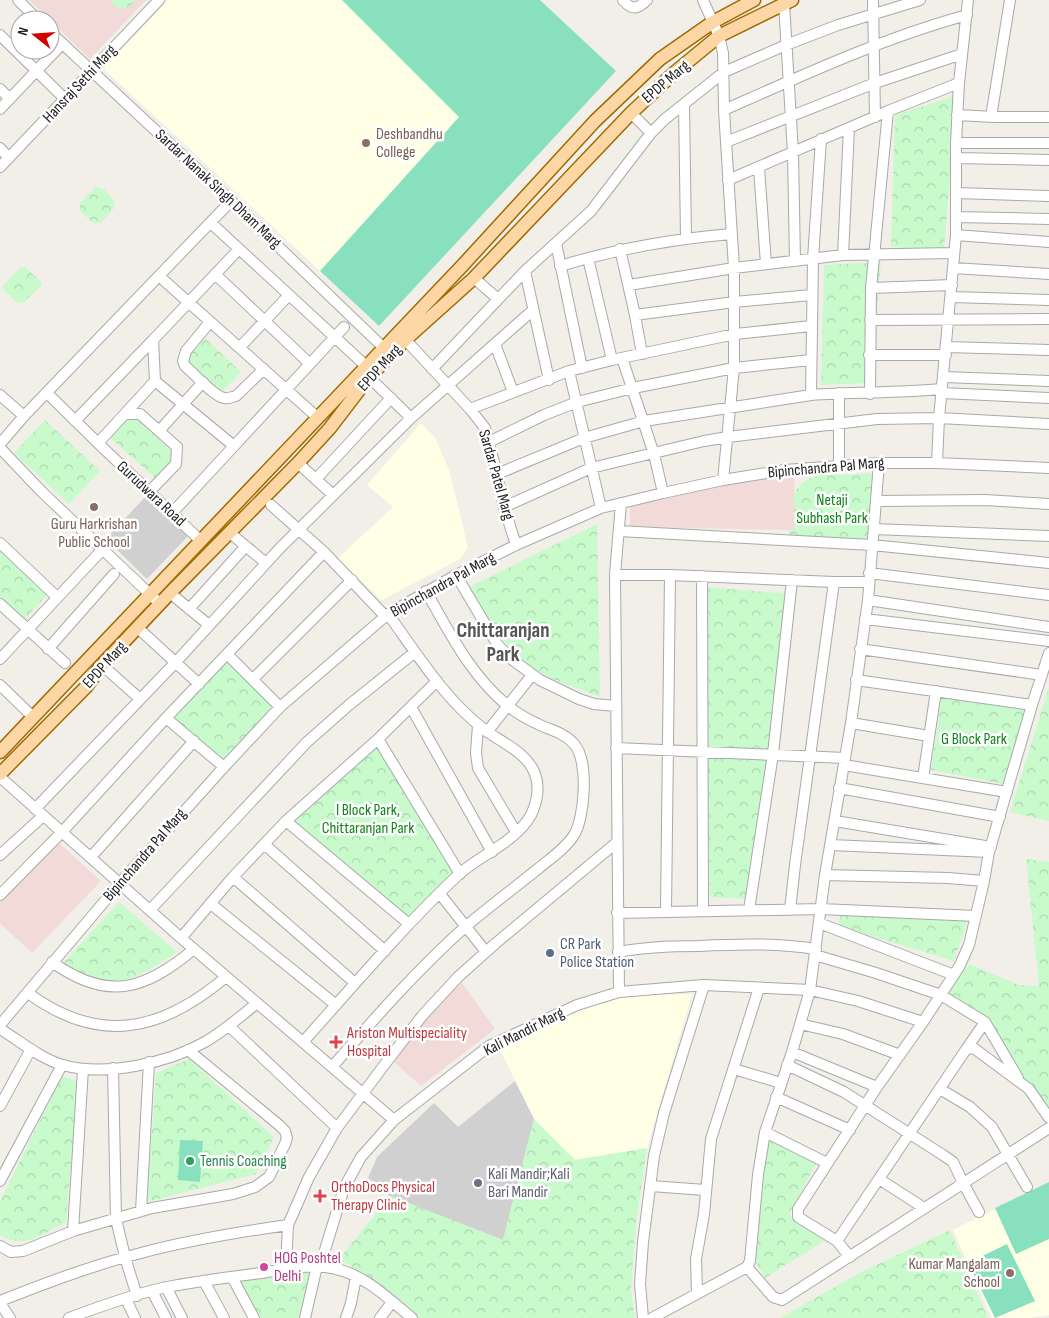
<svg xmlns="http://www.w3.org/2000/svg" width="1049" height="1318" viewBox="0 0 1049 1318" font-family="'Sofia Sans Condensed',sans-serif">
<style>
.commercial{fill:#f2dad9}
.education{fill:#ffffe5}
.religious{fill:#d0d0d0}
.park{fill:url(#park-crowns)}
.pitch{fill:#88e0be}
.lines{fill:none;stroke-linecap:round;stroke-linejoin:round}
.minor-casing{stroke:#a9a9a9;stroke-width:12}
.major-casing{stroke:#a06b00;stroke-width:15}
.minor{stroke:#fff;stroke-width:10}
.major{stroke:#fcd6a4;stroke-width:12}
.education-dot{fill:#8d6e63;stroke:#fff;stroke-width:2}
.service-dot{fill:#5c6f8a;stroke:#fff;stroke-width:2}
.health-dot{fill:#e0444e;stroke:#fff;stroke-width:2}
.leisure-dot{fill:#2e9e5b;stroke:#fff;stroke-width:2}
.worship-dot{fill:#6b7280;stroke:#fff;stroke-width:2}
.hotel-dot{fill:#d1479c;stroke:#fff;stroke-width:2}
.labels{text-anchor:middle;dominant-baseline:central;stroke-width:5;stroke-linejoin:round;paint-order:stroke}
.street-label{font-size:16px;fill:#222;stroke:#fff}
.education-label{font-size:16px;fill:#785e54;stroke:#fff;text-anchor:start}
.park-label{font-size:16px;fill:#0c8416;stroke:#fff}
.service-label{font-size:16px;fill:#4e5e75;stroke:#fff;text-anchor:start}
.health-label{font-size:16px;fill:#be3a42;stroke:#fff;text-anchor:start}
.leisure-label{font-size:16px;fill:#27864d;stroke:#fff;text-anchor:start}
.worship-label{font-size:16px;fill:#5b616d;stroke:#fff;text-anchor:start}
.hotel-label{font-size:16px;fill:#b23c85;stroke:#fff;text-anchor:start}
.district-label{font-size:21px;font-weight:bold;fill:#555;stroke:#fff}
</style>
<defs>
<pattern id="park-crowns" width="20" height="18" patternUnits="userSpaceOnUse" patternTransform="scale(1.25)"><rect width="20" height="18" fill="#c8facc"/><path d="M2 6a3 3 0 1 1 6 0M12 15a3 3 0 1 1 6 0" fill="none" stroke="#acd6af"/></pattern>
</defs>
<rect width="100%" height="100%" fill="#f2efe9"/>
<!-- commercial -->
<path class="commercial" d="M29,0h117l-56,59z
M794,468l1,62 -165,-3v-22z
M57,841l44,40 -69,72 -32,-30v-21z
M460,980l35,49 -74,57 -29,-26z"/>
<!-- education -->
<path class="education" d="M168,0h372l76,71 -237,255 -275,-257z
M421,423l15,16 14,34 18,75 -8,11 -78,41 -45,-41 56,-52 -26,-22z
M692,994l-45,154 -72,12 -41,-41 -36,-73 84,-39 51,-12z
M1049,1182v133l-20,3h-37l-39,-88z"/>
<!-- religious -->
<path class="religious" d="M146,496l42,40 -41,43 -41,-40z
M515,1081l19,38 -31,121 -113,-44 -22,-18 9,-21 57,-54 24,24z"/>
<!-- park -->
<path class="park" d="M109,0h27l-7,7 -10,2z
M961,94l-9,56 -8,100 -53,-3 4,-132z
M96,187l8,2 11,13 -2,8 -13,13h-7l-13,-12v-8z
M881,262l-10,121 -50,2 3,-120z
M25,267l16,15v4l-18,17h-5l-14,-13 -1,-4 17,-18z
M205,338l36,34 -21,22 -34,-35z
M126,419l12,1 33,31 -1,10 -15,17 -47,-42z
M45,420l55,51 -31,33 -55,-51z
M825,473l22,2 27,-2 -4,72 -81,-4v-11h6c-1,-35 -8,-45 30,-57z
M597,524l3,173c-20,-8 -46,-16 -64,-27 -31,-20 -50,-52 -67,-83z
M0,546l50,46 -26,28 -24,-23z
M704,587l89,7 -44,305 -39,-2z
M227,660l47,47 -51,53 -49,-42z
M1049,687v134l-39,-9z
M942,697l83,12 -21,75 -73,-14z
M378,739l82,135 -52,44 -117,-96z
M1026,859l23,3v263l-24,-30 -30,-62 -48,-39 22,-30 50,21 20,1z
M119,902l58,50c-44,29 -64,42 -113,10z
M841,914l127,6 -14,41 -116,-35z
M189,1059l85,78 -18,37 -109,28 9,-129z
M62,1076l16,5 -12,141c-22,11 -43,29 -66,13v-34z
M534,1119l41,41 72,-12 -11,75 -5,66 4,29h-217l-17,-12 -29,-27 -33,-20 51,-63 113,44z
M769,1136l49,24 -29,54 35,27 -59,37 -12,-21 5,-60z
M950,1230l38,88h-208l79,-45z
M310,1271l-4,28 -8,19h-40l-19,-36z"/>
<!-- pitch -->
<path class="pitch" d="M342,0h198l76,71 -237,255 -59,-55 139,-154z
M180,1140l23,1 -3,41 -22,-2z
M1049,1182v57l-33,15 -21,-46z
M1007,1244l28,57 -40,17 -27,-55z"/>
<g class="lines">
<defs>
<path id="minor" d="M18,0l20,20
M623,0c9,11 15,9 24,0
M703,0l16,36 4,17 1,57 10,158v100l-11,112
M873,0l2,117
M784,3l9,150 2,108
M50,32l181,169 157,151
M0,35l65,64
M0,89l10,10
M684,104l2,134
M0,109l62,-65
M724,110c79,-35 159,-72 243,-95
M631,113l20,20
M957,115l37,2h55
M991,117l19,-117
M726,142l149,-59 87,-29
M956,143h93
M0,148l9,10
M956,158l93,2
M0,167l159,-167
M759,168l7,96
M728,180l160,-69 71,-28
M957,193l92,3
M956,217l93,2
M211,223l155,143
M956,235l93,7
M556,243l26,125
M239,249l-86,91 2,41 79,65 110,-119
M620,249l15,66 7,39
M843,255l6,-127
M588,258l24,102
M560,266c56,-17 112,-27 171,-32
M953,268l96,6
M525,271l24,109
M215,274l94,89
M159,276l158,141
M474,278l24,21
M629,285l105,-17 109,-13 111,-2
M871,288l81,-3
M951,297l98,3
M635,315l99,-13 77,-7
M870,320l179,-1
M210,322l-24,29 -3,10 2,5c10,8 27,29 39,32 4,1 8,-1 12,-2l28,-27
M401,335l69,74 15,19 12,46 7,33 12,38
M495,344l18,48
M240,347l49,-52
M946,347l103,3
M869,355h77
M622,358l32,96 9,39
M432,369l93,-98 66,-60 60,-78 14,-14 59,-47 62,-27 52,-20 82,-25
M569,371l32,137
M369,377l42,41
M943,377l106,4
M47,393l55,54 99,94
M942,393l107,5
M870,394l1,-106 17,-177
M0,395l24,21
M811,395l2,-136 8,-120
M470,409l99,-38 43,-11 123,-26 76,-8
M125,414h15l37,33 -1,17 -27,28
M75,421l78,-81
M159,431l44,-49
M489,442l55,-27 33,-13 56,-14 101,-20 77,-8
M98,443l57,-62
M0,444l24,-28 207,-215
M0,448l42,44 113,107
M298,463l35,32
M937,463l2,-45 17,-183v-92l3,-60 9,-83
M839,466v-73
M497,474l87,-36 60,-17 167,-26c44,-3 88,-2 131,-6
M316,479l75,-81
M877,501l108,-1 64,4
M271,505l53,47 61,64
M504,507l87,-39 113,-27 24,-4 149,-18 62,-1 110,6
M172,513l62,-67
M874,529l175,7
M619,531l253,14 177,18
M230,533l36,30
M0,543l57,54
M869,573l180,22
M456,575l41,69 13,14 30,22 39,19 15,5 22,2
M615,575h55l164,7h34
M702,576l1,334
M170,593l39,32
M868,600l181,27
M0,604l65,59
M189,609l57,-63
M865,619l184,22
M138,628l61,56
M48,649l66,-75
M860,649l182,26
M227,654l53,53
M0,659l102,-109
M102,665l38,34
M253,679l99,-99
M856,680l176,25
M0,685l33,32
M411,707l81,145
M166,718l58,49
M851,723l78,13
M478,725l-2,28 2,15 38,64
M487,732l45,-57
M378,739l82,135
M616,748l229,10
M844,765l163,27
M0,777l181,161 213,182
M923,778l13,-87
M839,788l161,29
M35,809l140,-146 105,-115 131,-130 122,-108
M286,821l123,103
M835,821l156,26
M264,844l121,107
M831,845l158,7
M0,855l43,-39
M91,857l103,-116
M825,875l123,3 36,3
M233,877l122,106
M440,894l46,58
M0,895l62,-63 104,-114 158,-166
M211,904l125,101
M150,910l157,-168 42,-37 66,-53
M749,910l24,-156 19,-174
M790,910l5,-45 39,-283
M666,911l4,-336
M617,913l204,-4 155,7
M819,923l135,52
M181,938l52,-61 53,-56 92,-82 59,-58
M618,952c27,-5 54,-6 81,-6 39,-2 78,-3 117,3
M815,955l61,18 65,22 44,27 33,56
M52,962c56,40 93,28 142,-13
M619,992l-4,-417 6,-72
M28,993c72,53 134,38 198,-16
M800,1024l43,10 57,21
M0,1025l120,-142 104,-116 56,-60 108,-93 68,-39 60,-30 85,-37 62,-15 60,-13 62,-10 94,-7h58l112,5
M229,1026l108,102
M0,1029c20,12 41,30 63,36 42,12 105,-2 142,-23 19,-11 35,-25 52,-39
M303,1042c51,-57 100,-115 155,-167 23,-21 57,-32 73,-60 6,-12 9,-28 4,-41 -8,-22 -33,-31 -50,-44 -40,-30 -68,-76 -97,-116
M967,1048l18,-26
M792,1052l85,35
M787,1065l57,27 99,63 10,7 10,21 16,29
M332,1067c43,-49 85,-97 133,-140 24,-20 49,-39 74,-59 12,-10 27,-20 35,-33 11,-18 15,-75 0,-91 -9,-11 -24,-14 -36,-20 -9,-4 -18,-9 -26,-15 -39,-29 -63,-77 -86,-118
M113,1068l3,151 9,38 12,39
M734,1069l47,14
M940,1089l30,18 22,20 35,60
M776,1097l74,33
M0,1106l31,-57
M765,1132l62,31
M879,1179l45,29
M0,1181l62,-116
M651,1186l54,4
M141,1211l8,-149
M73,1231l10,-162
M837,1241l-39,-24v-8l79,-122 46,-65 36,-55 10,-22 15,-64 5,-29 43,-147 17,-52
M0,1246l11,6 12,-1 50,-20 79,-23 81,-14 22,-7 14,-10 16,-33 2,-6 -2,-7 -6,-6 -91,-75
M850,1257l-13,-16 130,-193 8,1 54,40 20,29
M320,1266l24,-78 17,-31 33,-37 95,-74 88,-41 42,-13 85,-7 106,5 48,11 65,21
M747,1267l26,30 9,3 267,-172
M286,1269l2,-44 21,-48 28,-49 51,-68 34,-44 36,-39 38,-34 120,-100
M232,1277l22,41
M204,1281l20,37
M166,1287l16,31
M152,1291l14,27
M697,1293l-1,-34 8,-45 7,-75 48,-151
M126,1299l9,19
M0,1301c46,-18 93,-36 141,-48 48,-13 98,-21 147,-28
M0,1303l10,15
M69,1318c32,-12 65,-24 98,-31 31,-6 63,-10 94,-14 25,-4 51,-10 75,-4 29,6 54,31 76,49
M305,1318l12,-52
M346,1318l5,-15 5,-26
M380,1318l12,-16
M643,1318l-3,-34 3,-42 11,-86 10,-43 40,-128
M652,1318l95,-51 3,-6 8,-86 7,-43 27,-80 18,-62 15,-115 26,-152 17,-123 11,-137"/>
<path id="major" d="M0,752l462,-486 133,-145 65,-62 53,-37 41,-22
M0,774l86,-87 16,-22 68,-72 128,-130 32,-35 39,-51 36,-37 69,-62 157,-165 43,-40 45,-37 73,-36"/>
</defs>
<!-- minor casing -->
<use href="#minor" class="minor-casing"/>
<!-- major casing -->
<use href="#major" class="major-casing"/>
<!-- minor -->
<use href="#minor" class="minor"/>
<!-- major -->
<use href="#major" class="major"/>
</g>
<!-- markers -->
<g class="education-dot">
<circle cx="366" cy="143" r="5"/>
<circle cx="94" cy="507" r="5"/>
<circle cx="1010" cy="1273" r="5"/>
</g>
<circle class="service-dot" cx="550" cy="953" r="5"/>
<g class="health-dot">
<path d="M333.5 1034.5h5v5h5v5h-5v5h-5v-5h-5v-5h5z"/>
<path d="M317.5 1188.5h5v5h5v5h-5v5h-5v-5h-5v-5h5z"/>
</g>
<circle class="leisure-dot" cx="190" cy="1161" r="5"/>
<circle class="worship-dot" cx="478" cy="1183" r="5"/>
<circle class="hotel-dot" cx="264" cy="1267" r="5"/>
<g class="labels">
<!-- street labels -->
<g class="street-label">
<text transform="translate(666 82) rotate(-40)">EPDP Marg</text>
<text transform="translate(80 84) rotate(-47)">Hansraj Sethi Marg</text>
<text transform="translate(218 189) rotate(43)">Sardar Nanak Singh Dham Marg</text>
<text transform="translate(380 368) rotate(-48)">EPDP Marg</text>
<text transform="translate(826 468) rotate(-5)">Bipinchandra Pal Marg</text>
<text transform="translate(496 475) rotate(74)">Sardar Patel Marg</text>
<text transform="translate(151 494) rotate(43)">Gurudwara Road</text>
<text transform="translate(443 585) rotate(-29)">Bipinchandra Pal Marg</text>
<text transform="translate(105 665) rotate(-48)">EPDP Marg</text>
<text transform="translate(145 855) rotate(-49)">Bipinchandra Pal Marg</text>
<text transform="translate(524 1032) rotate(-27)">Kali Mandir Marg</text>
</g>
<!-- education labels -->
<g class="education-label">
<text x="376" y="134">Deshbandhu<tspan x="376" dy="18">College</tspan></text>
<text x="94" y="524" text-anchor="middle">Guru Harkrishan<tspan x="94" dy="18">Public School</tspan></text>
<text x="1000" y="1264" text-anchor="end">Kumar Mangalam<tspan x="1000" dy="18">School</tspan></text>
</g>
<!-- park labels -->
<g class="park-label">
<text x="832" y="500">Netaji<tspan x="832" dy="18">Subhash Park</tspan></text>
<text x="974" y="739">G Block Park</text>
<text x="368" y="810">I Block Park,<tspan x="368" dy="18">Chittaranjan Park</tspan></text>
</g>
<!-- service labels -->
<g class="service-label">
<text x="560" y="944">CR Park<tspan x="560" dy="18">Police Station</tspan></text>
</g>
<!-- health labels -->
<g class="health-label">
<text x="347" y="1033">Ariston Multispeciality<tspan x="347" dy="18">Hospital</tspan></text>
<text x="331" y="1187">OrthoDocs Physical<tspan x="331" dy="18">Therapy Clinic</tspan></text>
</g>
<!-- leisure labels -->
<g class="leisure-label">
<text x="200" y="1161">Tennis Coaching</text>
</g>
<!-- worship labels -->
<g class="worship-label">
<text x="488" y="1174">Kali Mandir;Kali<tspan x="488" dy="18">Bari Mandir</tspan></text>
</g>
<!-- hotel labels -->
<g class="hotel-label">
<text x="274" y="1258">HOG Poshtel<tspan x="274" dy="18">Delhi</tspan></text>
</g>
<!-- district labels -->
<g class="district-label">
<text x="503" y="630">Chittaranjan<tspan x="503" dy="24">Park</tspan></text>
</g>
</g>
<!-- north arrow -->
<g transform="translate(35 35) rotate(287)"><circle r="24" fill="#ffffff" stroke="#a7a7a7"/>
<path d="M0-4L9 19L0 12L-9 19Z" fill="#d40000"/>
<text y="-8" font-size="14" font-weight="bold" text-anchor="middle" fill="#222222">N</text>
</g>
</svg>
